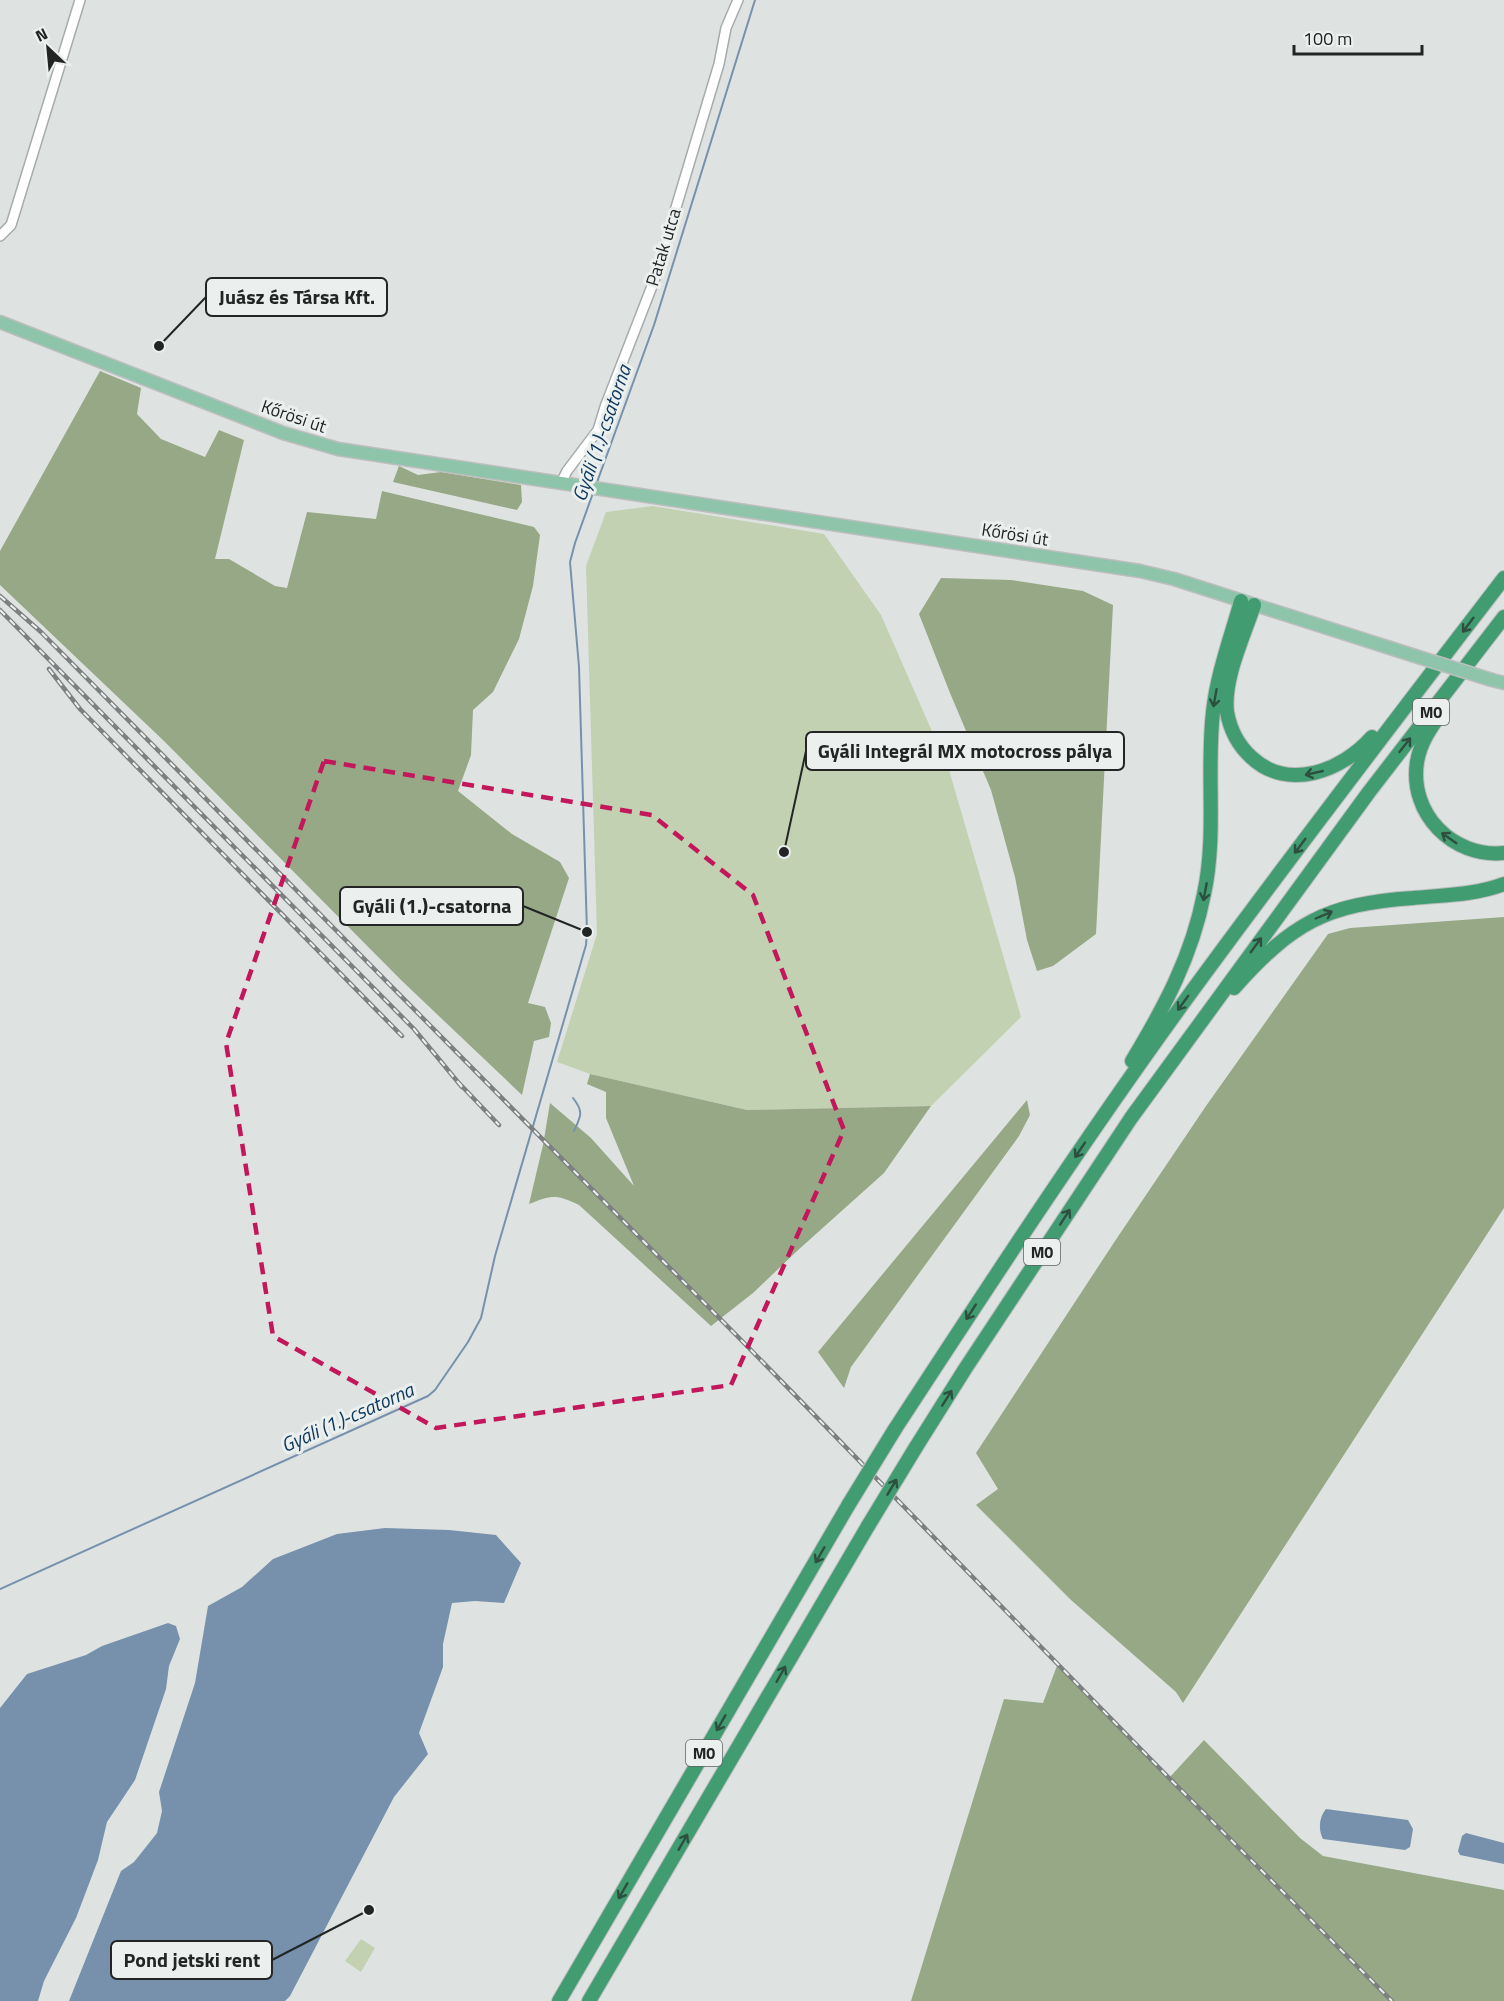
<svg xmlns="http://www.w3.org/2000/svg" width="1504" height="2001" viewBox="0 0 1504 2001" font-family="'Titillium Web',sans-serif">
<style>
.green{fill:#c1d1b1}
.forest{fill:#97a886}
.water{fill:#7791ad}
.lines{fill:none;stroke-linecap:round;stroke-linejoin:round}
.stream{stroke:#7791ad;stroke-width:2}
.minor-casing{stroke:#a6abab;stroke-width:12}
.major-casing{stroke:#bdbebe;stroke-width:15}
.highway-casing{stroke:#bdbebe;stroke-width:16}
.minor{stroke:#fff;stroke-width:9}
.major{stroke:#8dc4aa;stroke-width:12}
.highway{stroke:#419d71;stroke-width:14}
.rail-casing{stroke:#7d8080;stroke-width:4.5}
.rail{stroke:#ebf0ef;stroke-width:2;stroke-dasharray:7;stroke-linecap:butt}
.major-bridge-casing{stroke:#bdbebe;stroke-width:15;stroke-linecap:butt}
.highway-bridge-casing{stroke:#bdbebe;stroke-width:16;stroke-linecap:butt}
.major-bridge{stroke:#8dc4aa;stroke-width:12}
.highway-bridge{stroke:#419d71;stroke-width:14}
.oneway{stroke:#2e4f40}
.marked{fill:none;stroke:#c2185b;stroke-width:4.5;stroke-dasharray:12 8;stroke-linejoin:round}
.labels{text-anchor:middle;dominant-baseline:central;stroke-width:6;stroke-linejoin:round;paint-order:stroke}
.shield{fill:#ebf0ef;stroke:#5f6262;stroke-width:1.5}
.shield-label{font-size:16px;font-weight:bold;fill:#232525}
.street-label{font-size:18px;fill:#232525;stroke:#ebf0ef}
.water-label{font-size:20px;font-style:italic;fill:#0e375d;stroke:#ebf0ef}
.leader{fill:none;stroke:#232525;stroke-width:2}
.callout-dot{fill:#232525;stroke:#ebf0ef;stroke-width:2}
.callout{fill:#ebf0ef;stroke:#232525;stroke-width:2}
.callout-label{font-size:20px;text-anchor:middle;font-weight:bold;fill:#232525}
</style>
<rect width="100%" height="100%" fill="#dee3e2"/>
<!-- green -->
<path class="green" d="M653,506l171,28 57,81 68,155 72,247 -90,89 -184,4 -157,-36 -33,-12 40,-128 -11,-368 20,-54z
M361,1939l14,9 -14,24 -16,-11z"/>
<!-- forest -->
<path class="forest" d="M100,371l41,17 -4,26 24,25 44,18 14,-27 25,10 -29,119h14l46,27 12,2 20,-76 69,7 6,-28 152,36 6,8 -7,51 -14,53 -26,53 -20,18 -2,45 -13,36 54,43 48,28 9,16 -41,125 17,4 6,16 -2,14 -15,4 -12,54 -121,-115 -237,-239 -164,-156v-34z
M399,466l19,9 23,-3 80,13 1,17 -5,8 -124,-28z
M941,578l70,2 72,11 30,14 -17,329 -43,32 -16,5 -10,-31 -12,-63 -24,-87 -41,-97 -31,-79z
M1504,917v291l-321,495 -7,-11 -105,-92 -95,-95 22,-16 -22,-36 139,-212 91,-135 122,-172 22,-6z
M590,1074l157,36 184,-4 -47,67 -87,78 -44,42 -42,33 -132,-121c-23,-11 -27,-10 -50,-1l14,-59 7,-42 41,35 43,48 -28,-68v-26l-19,-8z
M1027,1100l3,15 -11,21 -168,231 -7,21 -26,-36z
M1058,1663l111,115 35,-38 96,98 23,18 181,34v111h-593l93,-302 39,4z"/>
<!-- water -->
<path class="water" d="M385,1528l64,2 47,5 25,28 -17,40 -29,-2 -23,2 -9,41v23l-24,66 9,21 -34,43 -104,199 -5,5h-216l52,-130 13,-9 23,-29 5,-22 -3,-19 36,-109 13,-77 34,-19 31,-28 64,-25z
M168,1623l8,3 4,13 -11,27 -3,23 -31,91 -28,42 -9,38 -22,58 -32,63 -6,20h-38v-293l27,-34 59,-19 16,-9z
M1326,1809l82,11 5,9 -3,18 -5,3 -82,-11c-5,-9 -4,-22 3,-30z
M1466,1833l38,10v21l-44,-9 -2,-4 4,-15z"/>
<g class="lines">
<!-- stream -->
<path class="stream" d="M596,485l58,-160 101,-325
M573,1098c11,14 8,18 1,33
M0,1589l428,-193 7,-6 33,-48 13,-24 14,-62 91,-311 1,-13 -8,-265 -9,-105 5,-19 18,-50"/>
<defs>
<path id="minor" d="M0,236l11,-11 69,-225
M561,483l6,-12 31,-41 7,-23 49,-126 65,-217 7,-36 12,-28"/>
<path id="major" d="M0,322l283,111 55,16 802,122 34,8 238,76
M1492,680l12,3"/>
<path id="highway" d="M1254,605c-10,31 -31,74 -27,107 3,17 11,33 24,45 37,35 91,14 121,-20
M1442,712c-11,15 -22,31 -25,50 -8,52 36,96 87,91
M1234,988c58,-65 92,-84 179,-90 31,-3 62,-3 91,-14
M1132,1061c32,-53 60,-105 72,-167 13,-60 2,-122 9,-182 4,-38 18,-75 28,-111
M895,1429c94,-144 188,-288 289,-427 104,-143 212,-283 320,-424
M916,1447l49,-78 166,-251 238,-326 135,-175
M559,2001l290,-497
M589,2001l279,-475"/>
</defs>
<!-- minor casing -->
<use href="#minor" class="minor-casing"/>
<!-- major casing -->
<use href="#major" class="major-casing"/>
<!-- highway casing -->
<use href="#highway" class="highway-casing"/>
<!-- minor -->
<use href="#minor" class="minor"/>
<!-- major -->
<use href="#major" class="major"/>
<!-- highway -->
<use href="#highway" class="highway"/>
<defs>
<path id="rail" d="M0,596l41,36 707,715 422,432 222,222
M0,610l414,419 48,58
M49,669l31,40 322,327
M457,1081l42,44"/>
</defs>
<!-- rail casing -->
<use href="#rail" class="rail-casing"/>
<!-- rail -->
<use href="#rail" class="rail"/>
<defs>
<path id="major-bridge" d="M1412,655l80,25"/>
<path id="highway-bridge" d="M849,1504l46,-75
M868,1526l48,-79"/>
</defs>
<!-- major-bridge casing -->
<use href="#major-bridge" class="major-bridge-casing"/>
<!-- highway-bridge casing -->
<use href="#highway-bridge" class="highway-bridge-casing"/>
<!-- major-bridge -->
<use href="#major-bridge" class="major-bridge"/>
<!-- highway-bridge -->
<use href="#highway-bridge" class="highway-bridge"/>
</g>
<!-- one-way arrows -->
<defs><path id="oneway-shaft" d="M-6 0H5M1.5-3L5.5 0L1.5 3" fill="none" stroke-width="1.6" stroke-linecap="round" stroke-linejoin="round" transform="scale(1.5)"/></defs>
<g class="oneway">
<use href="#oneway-shaft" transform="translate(1468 625) rotate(127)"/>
<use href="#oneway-shaft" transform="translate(1215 698) rotate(100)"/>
<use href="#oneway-shaft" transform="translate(1405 745) rotate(-52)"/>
<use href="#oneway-shaft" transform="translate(1314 773) rotate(167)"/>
<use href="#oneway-shaft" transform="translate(1449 838) rotate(-145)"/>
<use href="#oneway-shaft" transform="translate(1300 846) rotate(127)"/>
<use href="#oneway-shaft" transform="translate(1205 892) rotate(101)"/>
<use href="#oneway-shaft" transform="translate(1324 915) rotate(-23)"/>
<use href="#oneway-shaft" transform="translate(1256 945) rotate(-54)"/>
<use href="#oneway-shaft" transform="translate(1183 1003) rotate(126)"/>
<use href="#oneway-shaft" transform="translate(1080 1150) rotate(124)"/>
<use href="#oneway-shaft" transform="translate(1065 1217) rotate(-57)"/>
<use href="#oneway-shaft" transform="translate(971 1312) rotate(123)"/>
<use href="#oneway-shaft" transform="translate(947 1398) rotate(-58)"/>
<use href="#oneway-shaft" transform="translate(892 1487) rotate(-59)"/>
<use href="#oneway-shaft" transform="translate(820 1555) rotate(120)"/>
<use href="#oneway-shaft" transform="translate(781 1674) rotate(-60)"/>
<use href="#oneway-shaft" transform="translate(721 1723) rotate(120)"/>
<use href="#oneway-shaft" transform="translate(683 1842) rotate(-60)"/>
<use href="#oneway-shaft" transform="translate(623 1891) rotate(120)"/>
</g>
<!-- marked area -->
<path class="marked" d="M324,761l328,54 101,80 91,235 -113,255 -295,43 -163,-92 -47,-293z"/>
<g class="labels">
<!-- shield labels -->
<g class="shield">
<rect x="1413" y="699" width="36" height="26" rx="4.5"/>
<rect x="1024" y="1239" width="36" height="26" rx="4.5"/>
<rect x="686" y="1740" width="36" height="26" rx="4.5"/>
</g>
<g class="shield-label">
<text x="1431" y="712">M0</text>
<text x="1042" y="1252">M0</text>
<text x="704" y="1753">M0</text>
</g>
<!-- street labels -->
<g class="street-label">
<text transform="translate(663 247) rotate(-73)">Patak utca</text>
<text transform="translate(294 416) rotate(19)">Kőrösi út</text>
<text transform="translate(1015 534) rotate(9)">Kőrösi út</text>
</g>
<!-- water labels -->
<g class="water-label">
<text transform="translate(601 433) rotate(-71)">Gyáli (1.)-csatorna</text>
<text transform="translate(347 1417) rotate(-24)">Gyáli (1.)-csatorna</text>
</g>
</g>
<!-- callouts -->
<path class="leader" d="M159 346L206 297M784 852L806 751M587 932L523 906M369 1910L272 1960"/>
<g class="callout-dot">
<circle cx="159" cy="346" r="6"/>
<circle cx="784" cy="852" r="6"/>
<circle cx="587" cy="932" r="6"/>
<circle cx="369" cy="1910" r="6"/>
</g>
<g class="callout">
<rect x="206" y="278" width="181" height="38" rx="6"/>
<rect x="806" y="732" width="318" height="38" rx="6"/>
<rect x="340" y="887" width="183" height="38" rx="6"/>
<rect x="111" y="1941" width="161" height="38" rx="6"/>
</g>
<g class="callout-label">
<text x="297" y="304">Juász és Társa Kft.</text>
<text x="965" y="758">Gyáli Integrál MX motocross pálya</text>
<text x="432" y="913">Gyáli (1.)-csatorna</text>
<text x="192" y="1967">Pond jetski rent</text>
</g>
<!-- north arrow -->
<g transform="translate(48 48) rotate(334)" stroke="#ebf0ef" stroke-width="4.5" paint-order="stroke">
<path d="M0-4.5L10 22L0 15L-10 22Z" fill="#232525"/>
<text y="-9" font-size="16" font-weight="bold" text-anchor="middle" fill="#232525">N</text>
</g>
<!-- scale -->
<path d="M1294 45v9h128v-9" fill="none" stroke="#232525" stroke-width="3"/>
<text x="1303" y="45" font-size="18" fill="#232525" stroke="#ebf0ef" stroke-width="4.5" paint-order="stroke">100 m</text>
</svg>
